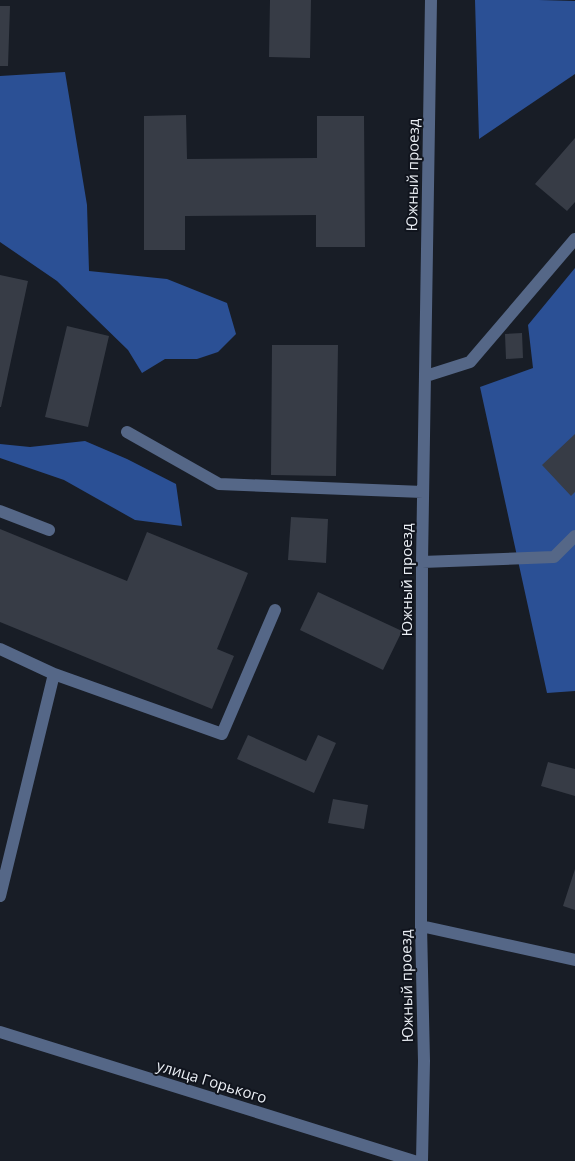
<svg xmlns="http://www.w3.org/2000/svg" width="575" height="1161" viewBox="0 0 575 1161" font-family="'Open Sans',sans-serif">
<style>
.forest{fill:#2b5095}
.building{fill:#373c46}
.lines{fill:none;stroke-linecap:round;stroke-linejoin:round}
.minor{stroke:#556787;stroke-width:12}
.labels{text-anchor:middle;dominant-baseline:central;stroke-width:4;stroke-linejoin:round;paint-order:stroke}
.street-label{font-size:15px;fill:#ebeff5;stroke:#10141d}
</style>
<rect width="100%" height="100%" fill="#181d26"/>
<!-- forest -->
<path class="forest" d="M475,0h64l36,1v73l-96,65z
M65,72l22,133 2,66 78,8 60,24 9,31 -18,18 -21,7h-32l-23,14 -14,-23 -71,-69 -57,-39v-166z
M575,268v423l-28,2 -67,-306 53,-19 -5,-43z
M85,441l42,18 49,25 6,42 -47,-6 -71,-40 -64,-22v-14l30,3z"/>
<!-- building -->
<path class="building" d="M270,0h41l-1,58 -41,-1z
M0,6h10l-2,60h-8z
M186,115l1,44 130,-1v-42h47l1,131h-49v-32l-131,1v34h-41v-134z
M575,138v64l-8,9 -32,-27z
M0,275l28,6 -27,126h-1z
M67,326l42,10 -21,91 -43,-10z
M522,333l1,25 -17,1 -1,-25z
M272,345h66l-2,131 -65,-1z
M575,434v58l-4,4 -29,-31z
M291,517l37,2 -2,44 -38,-3z
M0,529l127,52 20,-49 101,41 -31,76 17,7 -22,53 -212,-87z
M318,592l84,39 -19,39 -83,-40z
M248,735l58,26 12,-26 18,8 -22,50 -77,-34z
M548,762l27,7v27l-34,-10z
M333,799l35,6 -4,24 -36,-6z
M575,869v41l-12,-4z"/>
<g class="lines">
<!-- minor -->
<path class="minor" d="M426,376l44,-14 105,-123
M127,432l92,52 204,8
M0,511l49,19
M422,562l132,-5 21,-21
M0,649l54,25 -54,222
M54,674l168,60 53,-124
M421,926l154,34
M0,1032l414,129
M422,1161l2,-100 -3,-135 1,-364 9,-562"/>
</g>
<g class="labels">
<!-- street labels -->
<g class="street-label">
<text transform="translate(412 175) rotate(-89)">Южный проезд</text>
<text transform="translate(406 580) rotate(-90)">Южный проезд</text>
<text transform="translate(406 986) rotate(-91)">Южный проезд</text>
<text transform="translate(212 1081) rotate(17)">улица Горького</text>
</g>
</g>
</svg>
